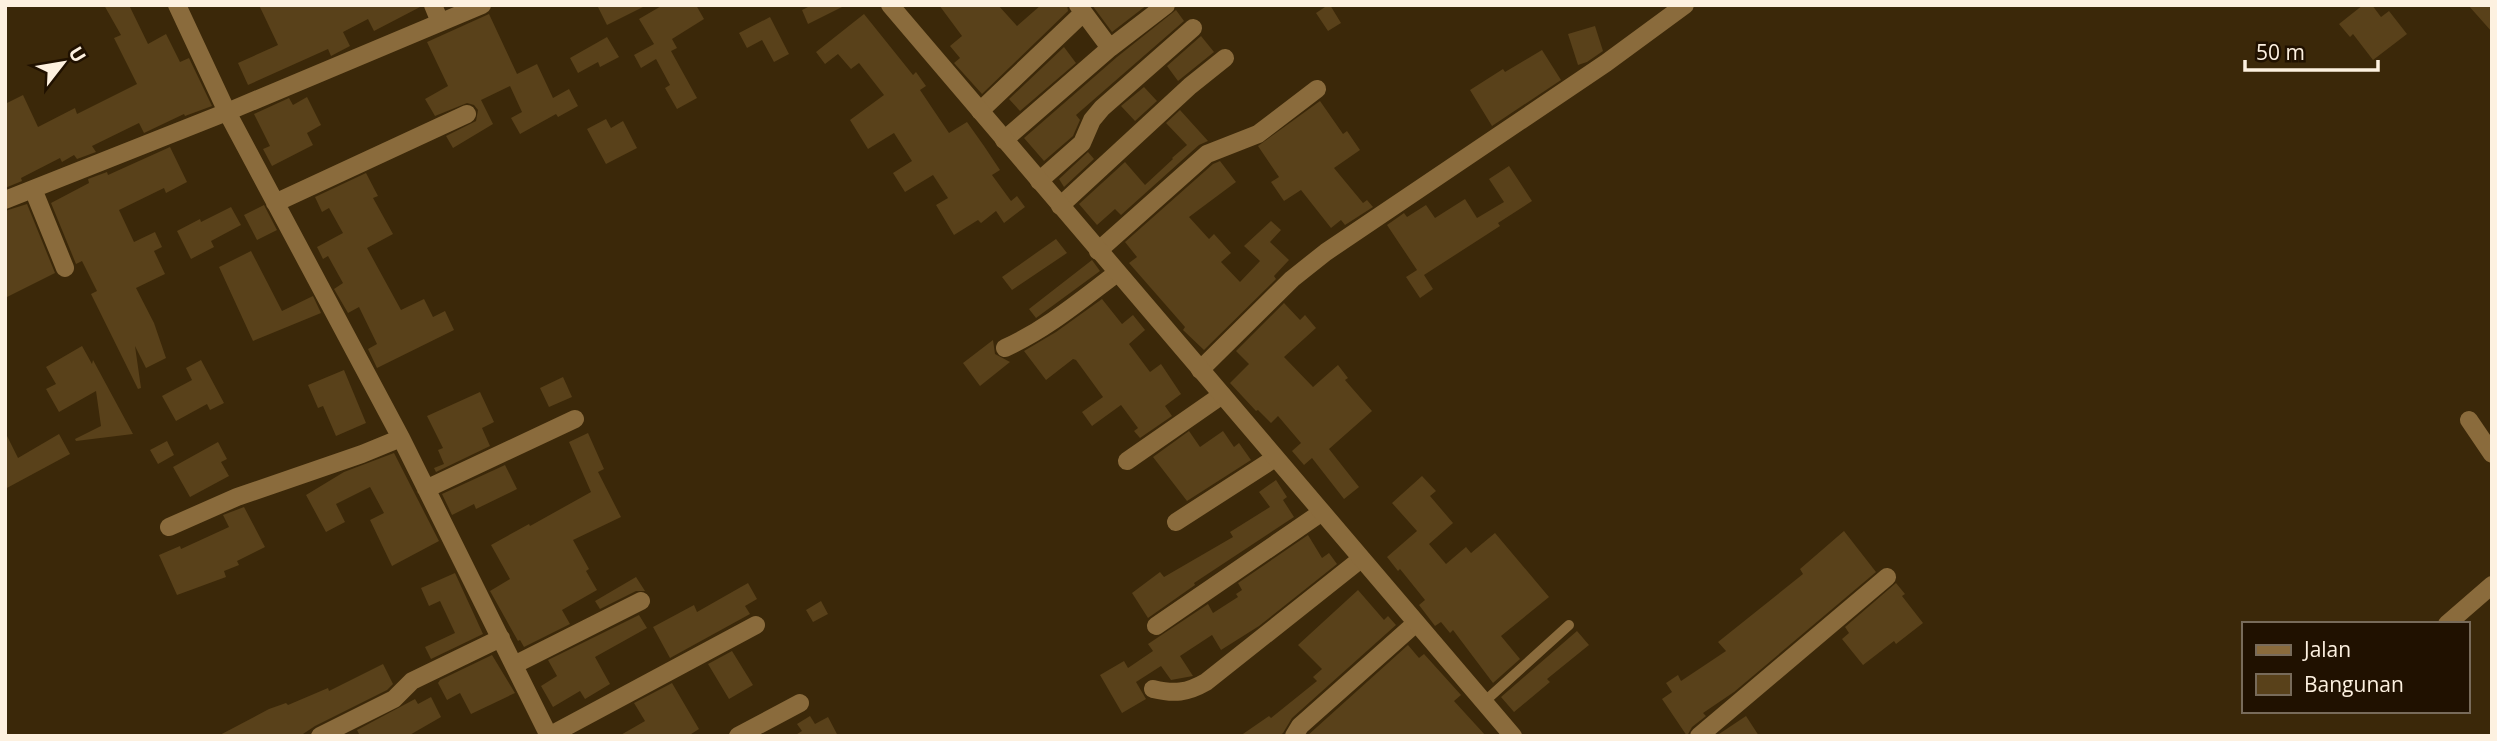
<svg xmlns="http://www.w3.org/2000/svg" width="2497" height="741" viewBox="0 0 2497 741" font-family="'Open Sans',sans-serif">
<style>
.building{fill:#59411a}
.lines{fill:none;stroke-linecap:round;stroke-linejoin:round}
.service{stroke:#8a6b3c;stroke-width:10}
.minor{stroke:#8a6b3c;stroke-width:18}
.tertiary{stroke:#8a6b3c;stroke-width:18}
</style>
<rect width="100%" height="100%" fill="#3b2809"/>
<!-- building -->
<path class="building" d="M104,5h25l19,39 18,-10 14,28 9,-4 23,48 -27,10 -1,-2 -40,19 -5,-10 -47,23 4,6 -19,7 -3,-4 -12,7 -2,-4 -39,20 1,3 -17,7v-84l18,-9 15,32 37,-19 2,6 60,-30 -23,-46 7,-3z
M259,5h163v1l-48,25 -6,-12 -25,13 7,14 -19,10 -3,-7 -80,36 -10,-22 40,-18z
M597,5h50l-40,20z
M663,5h33l8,14 -32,20 5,9 -6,3 26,47 -20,11 -12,-21 5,-3 -14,-26 -15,9 -7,-13 20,-11 -15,-25z
M812,5h34l-38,19 -6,-14z
M939,5h59l19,21 24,-21h26l1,6 -86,83 -28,-31 6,-5 -10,-12 12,-10z
M1092,5h55l-35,27z
M1328,5h2l11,18 -13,8 -12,-18z
M2363,5h9l9,12 8,-6 18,23 -34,26 -20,-26 -3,3 -11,-13z
M2468,5h24v27z
M1176,10l8,11 -108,94 4,5 -7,16 -29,25 -20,-23 93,-81z
M489,14l28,60 20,-10 16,34 16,-9 9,17 -20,11 -2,-3 -36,20 -9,-16 11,-6 -12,-26 -29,14 12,24 -40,24 -7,-12 30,-15 2,-11 -4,-5 -7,-2 -32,13 -10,-17 23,-13 -21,-44z
M864,14l49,61 3,-3 10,14 -6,4 29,43 18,-11 17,24 16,24 -8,5 19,26 6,-5 8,11 -21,16 -8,-12 -15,12 -3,-3 -24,15 -18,-30 12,-7 -15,-23 -28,17 -12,-19 19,-12 -18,-28 -26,16 -18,-29 34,-25 -25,-32 -8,6 -13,-15 -13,10 -9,-12z
M770,17l19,37 -15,8 -12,-22 -15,8 -8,-15z
M1595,26l8,25 -16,11 -9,3 -10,-31z
M1201,36l13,16 -36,29 -11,-15z
M607,37l12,20 -19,10 -2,-5 -20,11 -8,-15z
M1064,47l12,16 -56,48 -11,-12z
M1542,50l19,30 -69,46 -22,-36 33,-21 2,3z
M1144,87l13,14 -22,20 -14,-15z
M307,97l14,28 -14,8 6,12 -41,21 -9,-17 7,-3 -16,-32 35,-16 4,7z
M1320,101l23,33 4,-3 13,19 -26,18 29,35 4,-3 6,7 -28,18 -4,-5 -10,8 -30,-38 -17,11 -13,-19 8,-5 -21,-31z
M1180,110l28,31 -9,4 -78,70 -6,-6 -18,16 -18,-21 46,-42 20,23 28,-26 -1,-1 15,-13 -21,-22z
M606,119l5,9 12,-7 14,27 -31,16 -19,-35z
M170,147l17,35 -21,11 -2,-5 -45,22 15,32 21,-10 7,15 -8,4 11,23 -29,14 18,35 12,35 -20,10 -11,-22 6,42 -3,1 -47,-95 6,-3 -15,-30 -6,3 -25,-61 38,-20 -1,-4 19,-7 1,3z
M1088,152l6,7 -30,28 -5,-8z
M1220,161l16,21 -47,35 20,22 5,-5 17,19 -10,9 19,20 20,-21 -16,-15 27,-25 10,9 -11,12 19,18 -15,16 2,3 -72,71 -21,-20 2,-3 -56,-64 8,-6 -12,-15 88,-78z
M1509,166l23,35 -34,22 2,3 -76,49 9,14 -13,9 -14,-21 11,-7 -30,-45 17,-12 3,4 19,-12 9,13 30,-19 12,19 27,-16 -15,-23z
M366,173l12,23 -5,2 20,36 -26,14 34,62 23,-11 9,18 12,-6 9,19 -77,38 -9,-19 9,-5 -18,-37 -11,6 -14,-24 9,-6 -15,-27 -5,3 -6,-12 26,-14 -14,-25 -7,4 -7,-15z
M27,204l28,69 -50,25v-87z
M264,205l13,25 -20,10 -13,-25z
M231,207l10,18 -30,16 3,6 -23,12 -14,-28 23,-12 1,3z
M1056,239l11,14 -55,37 -10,-13z
M251,251l31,60 31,-15 8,17 -68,28 -34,-74z
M1092,260l8,11 -64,47 -7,-9z
M1102,299l20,25 11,-9 12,15 -16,14 21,28 11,-8 20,30 -16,12 7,10 -32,22 -6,-7 4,-3 -17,-23 -29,21 -10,-14 21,-15 -27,-37 -3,-1 -27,21 -22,-29 32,-19z
M1284,303l16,17 5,-5 11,13 -32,29 29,30 25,-22 10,13 -3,2 27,31 -43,38 30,38 -15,12 -32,-41 -8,7 -12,-14 9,-8 -23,-27 -7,7 -13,-13 -2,1 -26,-28 19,-19 -13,-13z
M993,340l2,14 15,8 -30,24 -17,-23z
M82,346l10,18 1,-4 40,74 -57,7 -1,-2 26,-13 -5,-35 -37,21 -13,-23 10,-5 -10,-17z
M201,360l23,43 -14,7 -3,-6 -31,17 -14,-25 30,-16 -6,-12z
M344,370l22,53 -30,13 -13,-30 -5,2 -10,-23z
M563,377l9,20 -23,10 -9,-19z
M480,392l14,30 -12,6 8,18 -54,26 -2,-4 10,-4 -6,-14 5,-2 -16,-32z
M1189,431l11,16 23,-16 11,16 5,-4 12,17 -64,41 -34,-44z
M5,432l13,26 41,-24 11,20 -65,35z
M588,433l16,36 -6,3 23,45 -48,23 16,29 -3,2 11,19 -35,20 8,14 -46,23 -4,-7 -2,1 -28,-50 20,-12 -19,-34 38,-21 1,2 61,-34 -22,-50z
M167,441l7,14 -16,9 -8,-14z
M218,442l9,17 -6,3 8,14 -39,21 -17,-30z
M394,453l45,88 -47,25 -22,-46 14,-7 -14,-26 -34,17 9,18 -19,10 -20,-37 38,-23z
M505,465l12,24 -41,20 -2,-5 -22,11 -10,-21z
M1422,476l14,15 -6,5 23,27 -24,21 17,20 20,-17 5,6 24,-20 54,64 -48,39 19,23 -27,24 -40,-53 -3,3 -9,-11 -6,4 -16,-21 6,-5 -25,-31 -2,2 -11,-14 30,-26 -25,-28z
M1276,480l11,17 -4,3 11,17 -100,66 1,2 -47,33 -16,-25 28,-21 4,5 69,-40 -3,-5 40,-25 -11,-15z
M244,507l21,40 -28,14 2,4 -15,6 2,6 -49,18 -18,-40 21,-9 1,3 48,-22 -6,-12z
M1844,531l32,41 -142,120 -31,21 3,3 -14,11 -5,9 -25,-37 10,-7 -6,-9 12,-8 3,6 45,-30 -8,-9 85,-68 -3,-5z
M1308,535l14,23 7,-5 8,11 -78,62 -38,24 -9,-15 -32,21 13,20 -22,4 -10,-14 -25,16 10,17 -24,14 -22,-38 24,-14 4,7 25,-17 -5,-7 60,-40 5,9 25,-16 -2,-3 6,-4 -4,-7z
M455,573l28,61 -52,25 -6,-12 30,-14 -15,-32 -11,5 -8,-18z
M636,577l9,14h-9l-36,18 -5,-8z
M748,583l9,16 -12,7 5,8 -80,44 -17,-31 41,-22 3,7z
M1896,583l9,11 -3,2 21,27 -27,21 -2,-3 -31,24 -21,-26 7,-6 -4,-6z
M1358,590l26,30 4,-4 8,9 -104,93 -9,15 -4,3h-39l29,-20 2,2 46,-37 -4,-4 9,-8 -24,-24z
M821,601l7,13 -15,8 -7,-12z
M639,615l8,13 -52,29 15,27 -25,15 -5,-8 -27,16 -12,-21 16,-10 -9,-16z
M1577,631l12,14 -42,34 3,3 -36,30 -13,-15z
M1408,645l11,13 5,-4 37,41 -7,6 32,35h-179z
M732,651l21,34 -24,14 -21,-35z
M492,655l23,38 -44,21 -11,-21 -13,7 -9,-17 2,-3z
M383,664l10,20 -6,6 -72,36 -15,10h-82l51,-27 17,-6 2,2 40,-17 1,3z
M672,683l27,46 -11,7h-69l26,-15 -11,-18z
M431,697l10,20 -33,19h-48l-3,-6 58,-31 3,5z
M810,716l5,8 13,-7 10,19h-44l8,-5 -5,-7z
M1746,716l13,20h-42l2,-2z"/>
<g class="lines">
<!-- service -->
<path class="service" d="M1484,702l85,-77"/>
<!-- minor -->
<path class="minor" d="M177,5l50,107 174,326 148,298
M433,5l7,17
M1078,5l32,43
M980,111l103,-98
M1004,140l106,-92 56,-43
M1039,181l43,-38 10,-23 10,-12 91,-80
M33,189l32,79
M5,200l222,-88 255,-107
M275,203l192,-89
M1060,206l130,-120 35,-28
M1098,251l109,-97 51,-20 59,-45
M1005,348c42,-19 76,-48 112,-75
M1200,370l92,-91 34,-27 280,-189 79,-58
M2469,420l23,34
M1127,461l95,-66
M426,489l149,-70
M1176,522l99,-64
M169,527l68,-30 125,-43 39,-16
M2447,624l45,-39
M1156,626l166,-114
M514,665l127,-64
M1153,689c21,5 34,4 53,-7l155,-123
M320,736l74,-37 18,-18 89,-43
M549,736l207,-111
M738,736l62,-33
M1294,736l6,-10 116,-103
M1699,736l188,-159"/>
<!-- tertiary -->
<path class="tertiary" d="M890,5l623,731"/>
</g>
<!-- border -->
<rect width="2497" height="741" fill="none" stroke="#fdf1e0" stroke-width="14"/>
<!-- legend -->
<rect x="2242" y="622" width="228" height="91" fill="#201100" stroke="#786b5a" stroke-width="2"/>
<rect x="2256" y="645" width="35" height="10" fill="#8a6b3c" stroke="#786b5a" stroke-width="2"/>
<text x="2304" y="657" font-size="21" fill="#fdf1e0">Jalan</text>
<rect x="2256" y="674" width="35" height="21" fill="#59411a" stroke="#786b5a" stroke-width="2"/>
<text x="2304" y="692" font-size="21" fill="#fdf1e0">Bangunan</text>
<!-- north arrow -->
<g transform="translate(63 63) rotate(59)" stroke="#201100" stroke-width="5" paint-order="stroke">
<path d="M0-5L12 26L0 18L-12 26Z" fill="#fdf1e0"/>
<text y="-10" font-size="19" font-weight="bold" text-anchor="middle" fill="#fdf1e0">U</text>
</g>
<!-- scale -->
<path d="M2245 60v10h133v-10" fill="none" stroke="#fdf1e0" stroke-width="3.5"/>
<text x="2256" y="60" font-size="21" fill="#fdf1e0" stroke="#201100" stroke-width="5" paint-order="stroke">50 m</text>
</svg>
